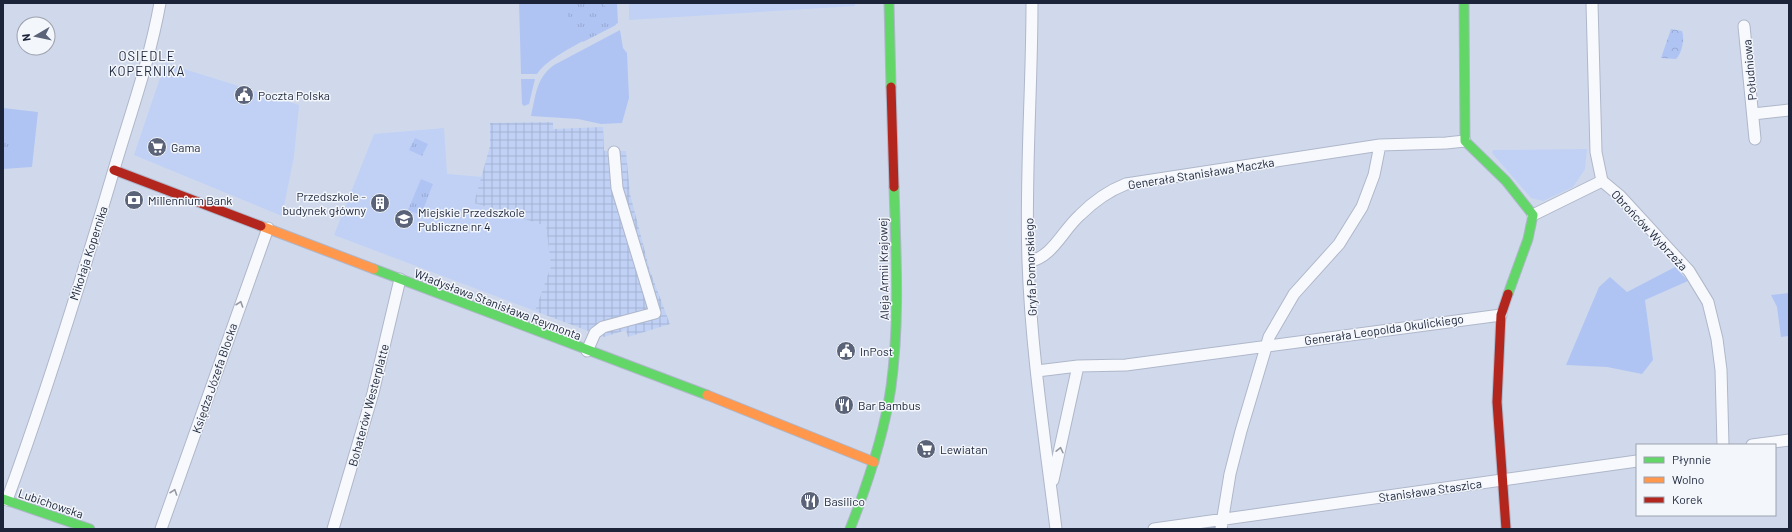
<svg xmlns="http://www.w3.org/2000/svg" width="1792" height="532" viewBox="0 0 1792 532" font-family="Barlow,sans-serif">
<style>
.built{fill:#c0d1f5}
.industrial{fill:url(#industrial-grid)}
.green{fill:#b0c4f3}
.forest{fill:url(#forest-crowns)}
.park{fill:url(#park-tufts)}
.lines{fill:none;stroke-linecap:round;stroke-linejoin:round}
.street-casing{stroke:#afb7ca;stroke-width:13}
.fast-casing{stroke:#afb7ca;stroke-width:11}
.slow-casing{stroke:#afb7ca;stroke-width:11}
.jam-casing{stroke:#afb7ca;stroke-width:11}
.street{stroke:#f8f9fc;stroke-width:11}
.fast{stroke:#63d668;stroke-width:9}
.slow{stroke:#ff974d;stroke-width:9}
.jam{stroke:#b3261e;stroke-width:9}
.oneway{stroke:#9599a4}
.labels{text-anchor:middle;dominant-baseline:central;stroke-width:3;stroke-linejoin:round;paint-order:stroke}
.street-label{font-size:12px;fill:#1b2439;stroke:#f3f6fb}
.poi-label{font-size:12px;fill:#1b2439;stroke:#f3f6fb;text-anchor:start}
.neighbourhood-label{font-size:13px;letter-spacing:1px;fill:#1b2439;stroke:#f3f6fb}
</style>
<defs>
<pattern id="industrial-grid" width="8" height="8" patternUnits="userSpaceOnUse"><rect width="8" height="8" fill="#c0d1f5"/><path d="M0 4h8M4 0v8" fill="none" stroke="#a4b3d3"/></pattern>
<pattern id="forest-crowns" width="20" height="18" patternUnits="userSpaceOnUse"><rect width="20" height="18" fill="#b0c4f3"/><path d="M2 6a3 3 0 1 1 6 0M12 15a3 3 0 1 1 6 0" fill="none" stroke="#97a8d1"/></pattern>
<pattern id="park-tufts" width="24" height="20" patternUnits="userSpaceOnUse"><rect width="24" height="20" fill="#b0c4f3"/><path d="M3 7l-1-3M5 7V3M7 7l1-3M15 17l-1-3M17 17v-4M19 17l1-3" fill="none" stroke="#97a8d1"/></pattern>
</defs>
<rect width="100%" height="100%" fill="#d0d9ec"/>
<!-- built -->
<path class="built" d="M629,3h226v3l-226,14z
M165,63l134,42 -5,51 -12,60 -148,-61z
M444,128l3,46 36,3 -9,26 72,23 5,40 -16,45 -201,-76 40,-101z
M1587,149l-2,20 -12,18 -30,14 -12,-3 -39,-45 1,-3z"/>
<!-- industrial -->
<path class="industrial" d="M553,122v7l50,-2 1,24h22l4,43 20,77 20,53 -42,13 -2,-7 -22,7 -69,-26 16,-45 -5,-40 -72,-23 16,-57v-23z"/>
<!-- green -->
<path class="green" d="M519,3h98l1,20c-21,12 -69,32 -81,51h-16z
M620,30l3,18 4,5 2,45 -7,25 -21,1 -23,-5 -47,-3c5,-21 5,-38 23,-51z
M521,79h14l-6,25 -5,2 -2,-2z
M3,108l35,4 -6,55 -29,2z
M1675,267l13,14 -43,19 8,60 -11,14 -35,-7 -41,-2 33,-78 11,-10 17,15z
M1789,293v43l-8,1 -4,-30 -6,-12z"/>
<!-- forest -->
<path class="forest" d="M1671,29l11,2c3,8 0,22 -6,28l-15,-1z"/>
<!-- park -->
<path class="park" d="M566,3h37l13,22 -33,17 -21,-36z
M3,126l8,5c5,11 3,22 -8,29z
M415,138l13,6 -6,12 -13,-6z
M421,179l12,5 -12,31 -13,-5z"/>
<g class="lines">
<defs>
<path id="street" d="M1032,3c0,86 -7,172 -4,258 3,89 17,179 28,268
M1592,3l4,149 6,29 18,15 69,75 19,31 9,37 4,31 2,75
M1744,26l11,113
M1753,114l36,-4
M1533,215l69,-34
M1028,262c25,-5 34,-31 52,-47 13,-13 28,-24 46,-31l254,-39 66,-2 19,-2
M587,351l8,-18 8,-6 52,-14 -38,-125 -3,-36
M1037,371l41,-5 48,-1 375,-50
M1752,445l37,-5
M1053,480l25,-114
M7,500c40,-109 75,-222 108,-334 16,-54 35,-107 45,-163
M161,529l107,-301
M333,529l40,-136 27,-114
M1154,529l483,-68
M1221,529l9,-55 11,-43 28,-94 25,-43 45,-50 23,-37 12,-32 6,-30"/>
<path id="fast" d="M889,3l2,84
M1464,3l1,138 41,40 27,34 -5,24 -20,55
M374,269l333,126
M3,499l87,30
M850,529c18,-46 34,-93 41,-142 9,-66 5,-134 3,-200"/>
<path id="slow" d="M261,226l113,43
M707,395l167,67"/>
<path id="jam" d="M891,87l3,100
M114,170l147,56
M1506,529l-9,-127 4,-87 7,-21"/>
</defs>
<!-- street casing -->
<use href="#street" class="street-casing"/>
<!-- fast casing -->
<use href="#fast" class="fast-casing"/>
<!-- slow casing -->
<use href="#slow" class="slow-casing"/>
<!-- jam casing -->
<use href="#jam" class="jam-casing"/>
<!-- street -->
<use href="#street" class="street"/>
<!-- fast -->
<use href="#fast" class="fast"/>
<!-- slow -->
<use href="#slow" class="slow"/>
<!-- jam -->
<use href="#jam" class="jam"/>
</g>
<!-- one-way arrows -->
<defs><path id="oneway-chevron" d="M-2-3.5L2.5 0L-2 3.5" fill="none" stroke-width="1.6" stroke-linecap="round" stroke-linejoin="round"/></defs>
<g class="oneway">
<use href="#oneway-chevron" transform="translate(240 304) rotate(-71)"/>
<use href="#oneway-chevron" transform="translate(1060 450) rotate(-77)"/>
<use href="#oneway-chevron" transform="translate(174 492) rotate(-71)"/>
</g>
<!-- icons -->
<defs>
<symbol id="civic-disc" viewBox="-11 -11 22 22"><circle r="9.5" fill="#5a6378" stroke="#f3f6fb"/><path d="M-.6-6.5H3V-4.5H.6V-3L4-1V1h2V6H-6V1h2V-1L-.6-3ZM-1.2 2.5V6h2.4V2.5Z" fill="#fff"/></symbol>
<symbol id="supermarket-disc" viewBox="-11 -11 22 22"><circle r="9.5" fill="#5a6378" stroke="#f3f6fb"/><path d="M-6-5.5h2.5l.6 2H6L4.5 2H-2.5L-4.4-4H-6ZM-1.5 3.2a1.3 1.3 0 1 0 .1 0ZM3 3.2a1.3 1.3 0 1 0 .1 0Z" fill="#fff"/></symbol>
<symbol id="bank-disc" viewBox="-11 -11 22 22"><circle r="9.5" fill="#5a6378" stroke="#f3f6fb"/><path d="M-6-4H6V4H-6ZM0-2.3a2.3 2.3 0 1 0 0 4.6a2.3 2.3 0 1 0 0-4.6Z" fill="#fff"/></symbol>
<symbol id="building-disc" viewBox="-11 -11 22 22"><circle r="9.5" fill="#5a6378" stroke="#f3f6fb"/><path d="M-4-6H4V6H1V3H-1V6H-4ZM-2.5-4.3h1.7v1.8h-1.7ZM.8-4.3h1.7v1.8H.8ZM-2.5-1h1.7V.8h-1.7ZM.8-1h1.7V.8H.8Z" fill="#fff"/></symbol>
<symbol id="school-disc" viewBox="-11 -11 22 22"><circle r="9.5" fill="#5a6378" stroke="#f3f6fb"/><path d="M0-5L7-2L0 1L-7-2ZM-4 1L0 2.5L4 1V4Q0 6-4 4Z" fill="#fff"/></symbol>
<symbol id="restaurant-disc" viewBox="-11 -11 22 22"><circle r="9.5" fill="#5a6378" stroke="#f3f6fb"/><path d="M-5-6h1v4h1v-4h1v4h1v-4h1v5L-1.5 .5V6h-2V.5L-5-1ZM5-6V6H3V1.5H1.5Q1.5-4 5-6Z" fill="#fff"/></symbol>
</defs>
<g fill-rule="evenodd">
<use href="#civic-disc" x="233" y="84" width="22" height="22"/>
<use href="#supermarket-disc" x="146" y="136" width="22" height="22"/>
<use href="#bank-disc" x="123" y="189" width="22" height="22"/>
<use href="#building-disc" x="369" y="192" width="22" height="22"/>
<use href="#school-disc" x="393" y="208" width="22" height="22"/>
<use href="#civic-disc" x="835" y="340" width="22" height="22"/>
<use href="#restaurant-disc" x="833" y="394" width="22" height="22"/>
<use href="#supermarket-disc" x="915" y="438" width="22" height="22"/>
<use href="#restaurant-disc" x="799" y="490" width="22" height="22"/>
</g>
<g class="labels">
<!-- street labels -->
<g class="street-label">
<text transform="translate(1749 70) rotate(-95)">Południowa</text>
<text transform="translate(1201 173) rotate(-9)">Generała Stanisława Maczka</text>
<text transform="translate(1650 230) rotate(47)">Obrońców Wybrzeża</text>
<text transform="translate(88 253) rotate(-72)">Mikołaja Kopernika</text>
<text transform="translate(1030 267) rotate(-92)">Gryfa Pomorskiego</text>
<text transform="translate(883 269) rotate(-91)">Aleja Armii Krajowej</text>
<text transform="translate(498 304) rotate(21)">Władysława Stanisława Reymonta</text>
<text transform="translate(1384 329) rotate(-8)">Generała Leopolda Okulickiego</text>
<text transform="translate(214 378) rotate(-71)">Księdza Józefa Blocka</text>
<text transform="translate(368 405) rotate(-75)">Bohaterów Westerplatte</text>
<text transform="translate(1430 490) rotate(-8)">Stanisława Staszica</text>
<text transform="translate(51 503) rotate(19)">Lubichowska</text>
</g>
<!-- poi labels -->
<g class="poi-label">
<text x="258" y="95">Poczta Polska</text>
<text x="171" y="147">Gama</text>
<text x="366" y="196" text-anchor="end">Przedszkole -<tspan x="366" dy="14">budynek główny</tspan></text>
<text x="148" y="200">Millennium Bank</text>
<text x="418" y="212">Miejskie Przedszkole<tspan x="418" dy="14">Publiczne nr 4</tspan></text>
<text x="860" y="351">InPost</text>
<text x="858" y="405">Bar Bambus</text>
<text x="940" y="449">Lewiatan</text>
<text x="824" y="501">Basilico</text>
</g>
<!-- neighbourhood labels -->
<g class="neighbourhood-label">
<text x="147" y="56">OSIEDLE<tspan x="147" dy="15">KOPERNIKA</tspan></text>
</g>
</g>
<!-- border -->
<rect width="1792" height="532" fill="none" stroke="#1b2439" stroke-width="8"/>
<!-- legend -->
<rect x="1636" y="444" width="140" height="72" fill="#f3f6fb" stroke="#9da2ad"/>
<rect x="1644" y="457" width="20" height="6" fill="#63d668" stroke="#9da2ad"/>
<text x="1672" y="464" font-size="12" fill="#1b2439">Płynnie</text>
<rect x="1644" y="477" width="20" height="6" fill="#ff974d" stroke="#9da2ad"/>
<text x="1672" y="484" font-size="12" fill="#1b2439">Wolno</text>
<rect x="1644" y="497" width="20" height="6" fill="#b3261e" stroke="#9da2ad"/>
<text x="1672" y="504" font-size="12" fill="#1b2439">Korek</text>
<!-- north arrow -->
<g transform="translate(36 36) rotate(261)"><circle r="19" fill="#f3f6fb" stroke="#9da2ad"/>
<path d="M0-3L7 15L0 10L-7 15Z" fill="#5a6378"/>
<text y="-6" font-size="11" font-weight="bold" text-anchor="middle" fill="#1b2439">N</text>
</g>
</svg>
